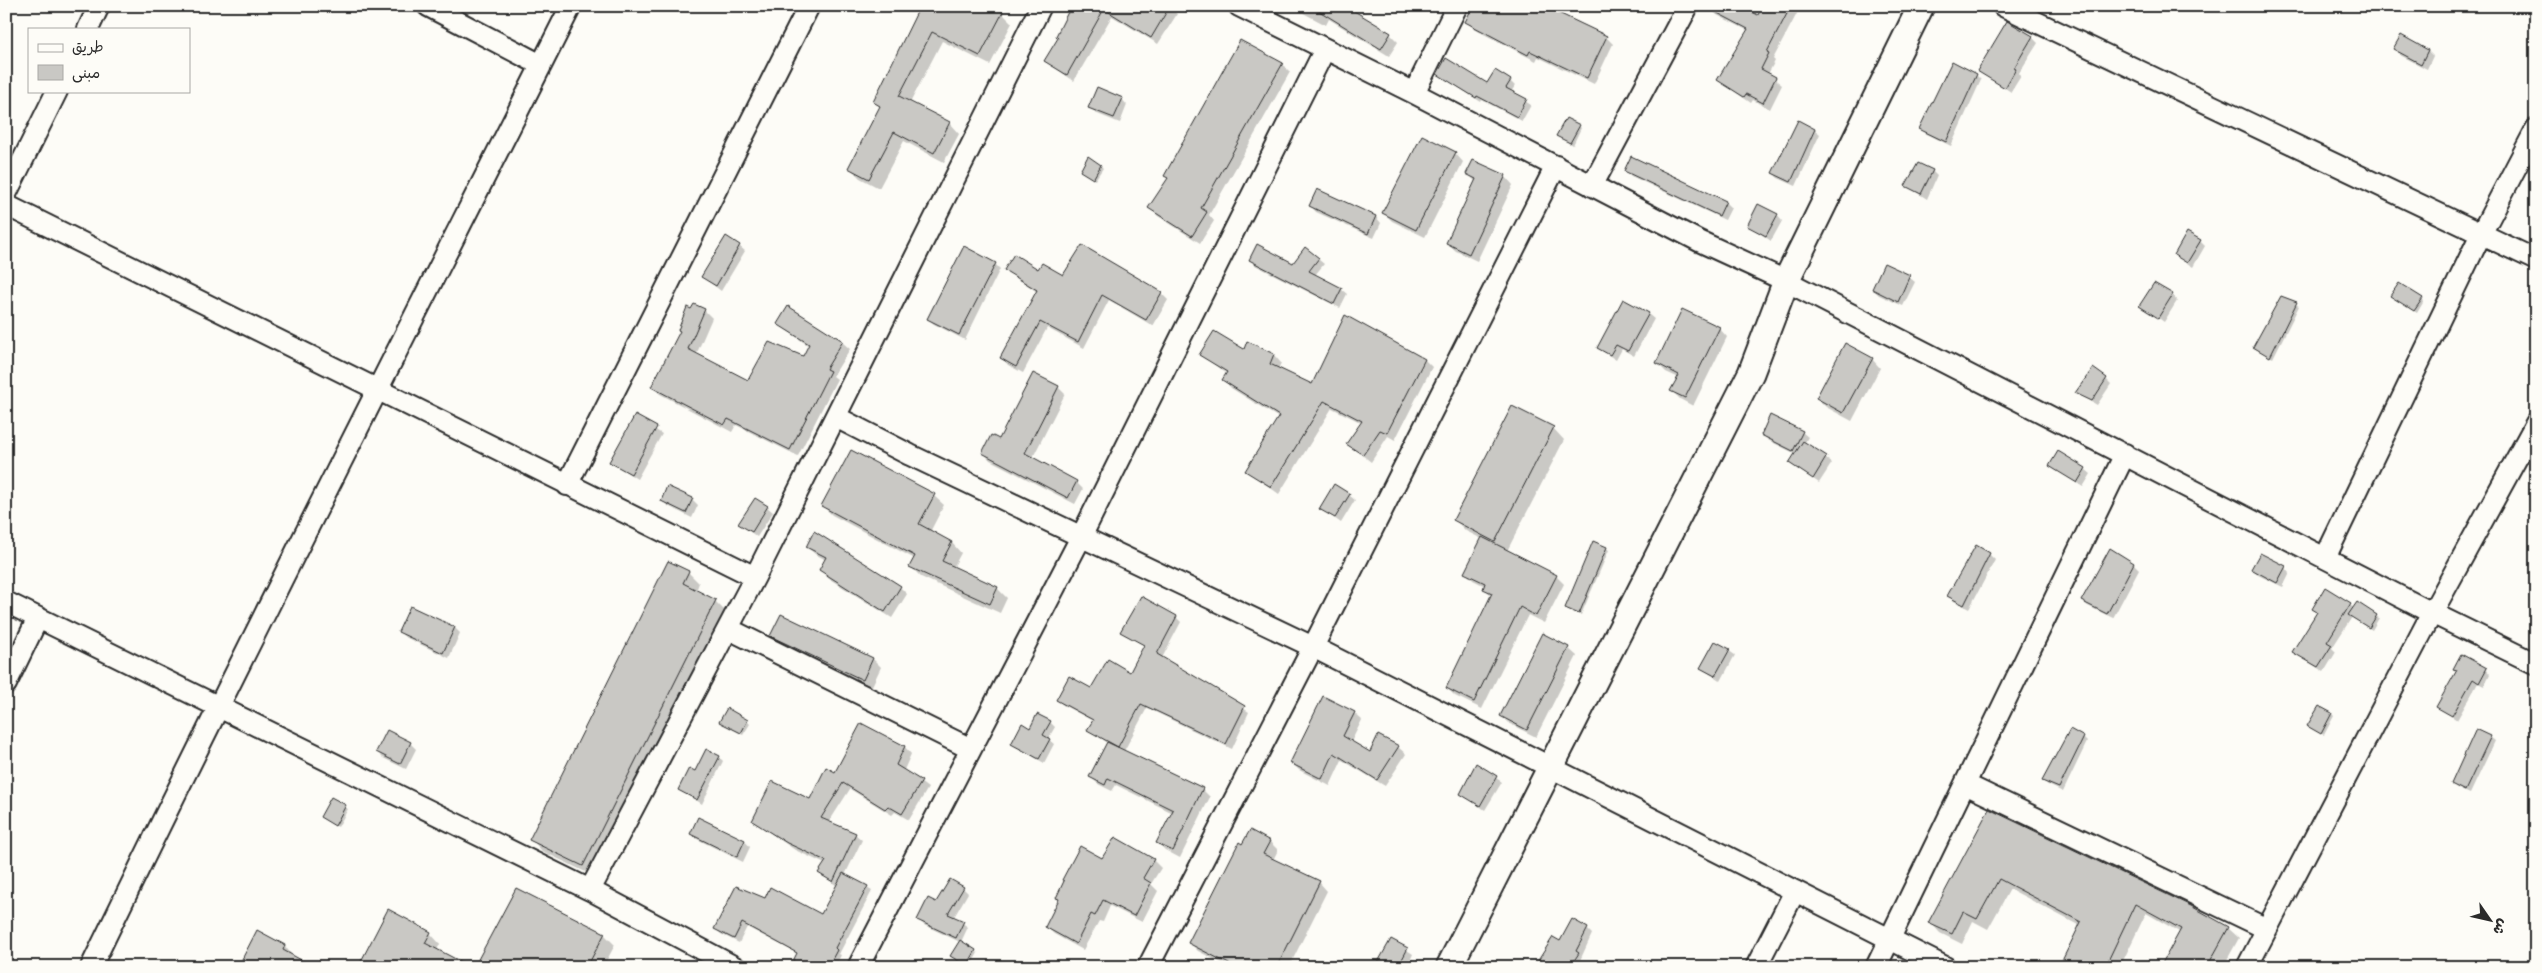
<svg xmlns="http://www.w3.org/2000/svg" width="2542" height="973" viewBox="0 0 2542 973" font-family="Itim,'Playpen Sans Arabic',sans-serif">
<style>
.shadow{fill:#0003}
.building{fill:#c9c8c4;stroke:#2b2b2b}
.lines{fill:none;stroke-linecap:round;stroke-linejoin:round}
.minor-casing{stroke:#2b2b2b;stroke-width:24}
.tertiary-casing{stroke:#2b2b2b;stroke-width:29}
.minor{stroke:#fdfcf7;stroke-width:20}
.tertiary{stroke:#fdfcf7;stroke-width:25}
</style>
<rect width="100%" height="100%" fill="#fdfcf7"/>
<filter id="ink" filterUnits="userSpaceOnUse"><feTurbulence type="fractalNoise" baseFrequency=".02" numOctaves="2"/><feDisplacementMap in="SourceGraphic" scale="10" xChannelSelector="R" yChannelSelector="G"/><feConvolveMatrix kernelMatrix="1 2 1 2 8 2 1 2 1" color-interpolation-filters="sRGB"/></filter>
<g filter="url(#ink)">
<!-- shadow -->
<path class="shadow" d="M916,6h74l12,7 10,10 -22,42 -48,-24 -32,62 39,20 10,11 -15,28 -40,-21 -25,47 -19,-10 -10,-10 31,-60 -7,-6 46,-94z
M1073,6h96l8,8 -19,30 -46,-28 -38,65 -29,-20 14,-23z
M1290,6h54l46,28 8,8 -9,14 -60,-37 -3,6z
M1474,6h85l4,5 -2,5 45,21 7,7 -19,40 -56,-27 -2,4 -62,-32 -7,-7z
M1763,6h38l-28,53 2,2 -7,13 14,11 -12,24 -17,-9 -2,3 -33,-23 31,-49 -32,-16 -7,-7 48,8z
M2032,37l6,6 -19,30 2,3 -10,16 -33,-22z
M2401,37l27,14 5,5 -6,13 -27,-14 -5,-6z
M1282,64l8,8 -81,143 5,6 -14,22 -42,-27 -8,-8 19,-29 -3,-3z
M1438,74l49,10 23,-3 5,5 -4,6 20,13 -9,16 -40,-21 -1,2z
M1976,75l5,5 -30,66 -26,-13 -4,-5z
M1122,99l5,6 -7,18 -25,-10 -5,-6z
M1579,126l2,2 -8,17 -15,-9z
M1815,130l5,4 -24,52 -18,-8 -5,-5z
M1455,153l8,9 -38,75 -33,-16 -8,-8z
M1632,158l93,44 6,6 -6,12 -94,-44 -5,-6z
M1101,166l2,2 -8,12 -11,-7z
M1932,171l5,5 -10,23 -20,-13z
M1467,173l38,3 8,9 -36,76 -21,-10 -9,-8 29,-61z
M1318,191l58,26 5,6 -7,15 -58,-26 -5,-6z
M1777,215l5,6 -11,20 -23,-16z
M2200,241l5,5 -12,21 -18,-12z
M739,246l6,5 -24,40 -18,-14z
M1082,246l79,47 7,7 -15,26 -44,-26 -25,48 -37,-20 -24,45 -15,-8 -6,-7 35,-66 -31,-23 33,2 24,6z
M1318,259l6,5 -9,11 26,14 6,5 -7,14 -85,-43 -5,-5 44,5z
M995,264l5,5 -35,71 -31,-16 -6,-5z
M1909,277l6,5 -12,24 -24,-11 -6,-6z
M2172,295l5,6 -13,21 -23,-17z
M2282,297l17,9 -26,52 -18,-11z
M2394,298l28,1 2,2 -7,12z
M704,310l8,8 -16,37 52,27 55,-24 6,-12 -31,-22 64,18 8,7 -17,27 4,3 -39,77 -62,-31 -4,7 -72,-38 -8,-7z
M1648,314l6,5 -20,37 -12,-7 -6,11 -18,-12z
M1346,316l79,44 7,7 -37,73 -7,-4 -17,26 -23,-18 14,-21 -30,-15 -53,86 -32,-23 32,-53 -48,-30 -7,-8 3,-6 -26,-19 44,-5 3,-7 26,12 7,8 -3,6 34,16z
M1719,328l8,9 -34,69 -13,-7 -8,-8 7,-13 -13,-6 -9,-9z
M1872,359l8,9 -28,53 -26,-14 -9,-9z
M1033,374l25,13 7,7 -33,65 44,23 7,7 -8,15 -85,-44 -7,-8 16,-11z
M2106,379l5,5 -14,21 -20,-12z
M635,417l27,17 -25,45 -26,-17z
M1553,428l11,12 -57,111 49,25 8,8 -20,39 -16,-8 -46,94 -27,-13 -8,-8 45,-92 -8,-8 1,-2 -12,-6 -8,-8 17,-33 -16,-8 -11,-11z
M1802,432l6,5 -4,7 28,19 -13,20 -29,-20 6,-9 -28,-14 -6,-5z
M852,452l82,44 10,9 -14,27 22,11 9,10 -8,15 44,20 10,10 -7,15 -79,-36 -10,-10 4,-8 -83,-44 -9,-9z
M2051,466l34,3 6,5 -8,13z
M1349,495l6,5 -14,23 -21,-15z
M692,499l6,6 -6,13 -24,-12 -6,-5z
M767,507l6,5 -16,25 -17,-13z
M807,547l93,40 7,7 -15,24 -64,-40 -7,-8 5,-10 -11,-6z
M1606,548l3,2 -28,65 -12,-5 -2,-2z
M1989,554l6,6 -26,49 -15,-8 -5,-5z
M2134,564l5,5 -26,49 -25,-12 -6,-5z
M2285,567l5,6 -7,14 -25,-12 -5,-6z
M688,572l11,11 -3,8 19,10 11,11 -132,264 -52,-25 -11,-12z
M2326,589l28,19 3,-4 22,14 -7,12 -20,-13 -20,31 4,4 -12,20 -31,-20 25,-39 -5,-4z
M1176,617l5,5 -19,36 87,54 -17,37 -85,-41 -23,43 78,38 8,8 -30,61 -15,-8 -7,-7 15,-30 -57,-28 -4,6 -14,-7 -8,-8 18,-33 -19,-13 4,-9 -30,-16 -6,-5 73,-26 15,-28 -23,-15z
M455,628l5,5 -11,25 -44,-21 -6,-5z
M772,636l101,23 8,8 -10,21 -91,-44z
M1716,642l19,13 -14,26 -20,-13z
M1568,648l9,8 -41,81 -26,-13 -8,-8z
M2455,668l31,1 4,5 -6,12 -6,-3 -21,37 -20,-14 21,-35z
M1354,713l8,7 -11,22 19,12 28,-7 8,7 -21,32 -43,-26 -12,26 -31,-16 -8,-8z
M2332,714l2,2 -10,19 -13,-7z
M747,721l3,3 -7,11 -20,-11z
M1050,722l5,5 -7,12 6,5 -10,19 -32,-19 18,-15z
M861,725l44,22 6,7 -7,16 24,18 -19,32 -14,-8 -3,3 -42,-26 -21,33 26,12 7,6 -17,35 27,16 -33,63 2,1 -6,12h-33l-7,-7 3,-6 -51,-27 -8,16 -18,-9 -5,-5 50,-29 56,15 15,-29 -17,-13 5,-9 -30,-14 -42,-29 57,-21 25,-26z
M2490,737l5,4 -25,53 -13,-6 -4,-4z
M2083,738l4,4 -24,50 -15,-7 -5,-4z
M410,743l6,6 -10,20 -23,-11 -6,-6z
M719,757l4,4 -21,43 -23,-15 17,-16z
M1477,765l25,17 -17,28 -23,-16z
M332,799l16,10 -10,18 -17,-10z
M1990,811l238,117 11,10 -16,29h-61l19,-34 -35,-20 -26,54h-60l20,-41 -70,-37 -22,40 -15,-8 -11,23 -22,-11 -10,-11z
M698,819l47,22 5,6 -7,15 -46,-23 -6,-5z
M1116,838l37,22 8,8 -10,16 7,7 -16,31 -32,-16 -7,16 -4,-1 -16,29 -29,-16 -7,-7 56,-67z
M1270,842l8,8 -5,10 46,22 8,9 -38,76h-60l-31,-16 -8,-8 53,-98z
M963,888l5,5 -14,24 14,10 -7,15 17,11 -8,14 -16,-9 6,-16 -36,-17 -5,-5 18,-16z
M1587,929l5,5 -15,33h-42l25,-24z
M430,933l10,11 -3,6 -78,17z
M604,934l11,11 -12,22h-127z
M1391,940l22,14 -6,13h-22l-5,-5z
M285,946l9,12 -54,9z"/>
<!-- building -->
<path class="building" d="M920,6h72l11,6 -23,44 -48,-24 -33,64 51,26 -16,31 -40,-21 -25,47 -21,-11 32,-62 -7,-4z
M1071,6h99l-19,32 -47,-29 -37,66 -23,-14 14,-23 -2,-2z
M1311,6h35l45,27 -10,16z
M1473,6h71l63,30 -20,42 -57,-27 -2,4 -63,-33z
M1704,6h37l17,9 4,-9h29l-24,46 2,1 -8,16 15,8 -13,26 -17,-9 -2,3 -27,-17 31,-51z
M2007,21l26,15 -19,32 2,1 -11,19 -28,-17z
M2401,35l27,15 -7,14 -28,-15z
M1240,40l43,23 -82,145 6,4 -15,24 -44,-28 20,-30 -4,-2z
M1446,58l41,25 8,-13 16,10 -5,8 21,11 -10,18 -40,-21 -1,2 -39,-24z
M1952,61l25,13 -31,68 -27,-13z
M1097,87l26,11 -9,20 -26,-10z
M1566,118l14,7 -10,18 -14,-7z
M1798,120l17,9 -24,53 -19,-9z
M1422,135l34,17 -40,78 -34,-17z
M1088,156l13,9 -8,14 -13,-8z
M1631,156l95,45 -7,15 -95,-45z
M1473,160l33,15 -37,79 -23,-11 30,-64 -10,-5z
M1918,163l15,7 -12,24 -16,-8z
M1317,189l59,27 -8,18 -59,-28z
M1758,204l20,10 -12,22 -19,-10z
M2187,232l14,8 -14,23 -13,-8z
M726,236l14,9 -24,41 -15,-9z
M1257,244l36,19 12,-16 14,11 -10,13 33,17 -8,16 -85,-44z
M1082,245l80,47 -16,28 -44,-25 -24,47 -38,-20 -24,45 -16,-9 37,-68 -33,-20 10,-16 24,15 4,-6 21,12z
M964,246l32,17 -37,72 -32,-16z
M1884,263l26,12 -12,27 -26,-13z
M2154,283l19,11 -15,24 -19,-12z
M2399,283l24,15 -9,13 -24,-15z
M2281,296l16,6 -27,55 -17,-10z
M1623,299l26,14 -21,38 -12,-6 -6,10 -13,-7z
M694,304l11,5 -17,40 60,31 21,-38 34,14 6,-12 -32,-20 11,-18 55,35 -17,28 4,2 -40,79 -62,-31 -4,6 -73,-38 29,-56 -2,-1 9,-23 4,2z
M1682,309l38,18 -35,71 -15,-7 9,-16 -23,-12z
M1345,315l80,44 -38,74 -7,-3 -17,25 -17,-11 16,-23 -38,-20 -53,86 -26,-16 34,-55 -57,-36 5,-8 -28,-17 15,-24 30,18 3,-8 27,13 -4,10 42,20z
M1845,343l28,15 -30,55 -27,-15z
M2093,368l14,10 -15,23 -17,-8z
M1033,373l26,13 -34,67 52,28 -9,17 -86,-45 9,-18 8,4z
M1512,406l42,21 -59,115 -42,-22z
M635,415l22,12 -26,47 -22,-12z
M1770,415l33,16 -10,20 -32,-16z
M1803,441l24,15 -14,23 -24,-16z
M851,450l84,44 -16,30 33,18 -10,19 56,26 -8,17 -81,-37 6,-11 -94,-50z
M2058,451l28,17 -9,15 -28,-17z
M1334,484l16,10 -15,24 -16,-9z
M667,486l26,12 -7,15 -25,-12z
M755,498l13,8 -16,26 -14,-8z
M814,531l87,55 -16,26 -66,-42 7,-13 -20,-10z
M1482,537l75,38 -21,41 -16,-9 -46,95 -28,-14 46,-95 -9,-4 2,-6 -21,-10z
M1593,541l14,6 -28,67 -14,-6z
M1976,545l14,8 -26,52 -17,-9z
M2110,548l24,15 -27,51 -26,-13z
M2260,553l26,13 -9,17 -26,-14z
M668,561l21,10 -6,12 33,17 -133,266 -54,-26z
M2325,587l26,16 -24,39 5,3 -14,22 -26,-15 25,-40 -5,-3z
M1141,596l36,20 -20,38 88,52 -19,38 -85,-40 -23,43 -31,-17 6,-10 -37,-20 13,-24 22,12 17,-29 22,13 14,-27 -24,-13z
M2357,602l20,13 -8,13 -21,-13z
M410,606l45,21 -12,26 -45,-21z
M781,614l92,44 -10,22 -93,-44z
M1542,633l27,14 -42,83 -27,-14z
M1715,641l15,8 -15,27 -15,-8z
M2461,654l26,14 -8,15 -6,-4 -21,37 -16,-9 21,-37 -4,-1z
M1323,696l32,16 -12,24 27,16 8,-17 21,11 -22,34 -43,-27 -12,26 -32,-16z
M2319,706l13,7 -11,21 -14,-8z
M727,708l21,12 -7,13 -22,-11z
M1037,714l14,7 -8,14 7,4 -11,20 -28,-15 11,-21 8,5z
M861,723l44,23 -9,19 26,16 -20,33 -14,-8 -3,3 -42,-26 -22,35 35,15 -23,49 -15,-9 8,-12 -39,-18 -35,-22 20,-40 38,18 16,-32 9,5z
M2070,729l14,8 -25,51 -17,-7z
M2476,729l15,7 -26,55 -14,-7z
M387,730l24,12 -11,22 -24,-12z
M1107,742l96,46 -30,63 -17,-8 17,-33 -65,-32 -3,7 -16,-8z
M706,749l14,7 -23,44 -19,-10 11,-22 6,3z
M1476,763l21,13 -17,30 -20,-12z
M331,797l15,8 -11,21 -15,-9z
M1989,809l202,97 38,21 -22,40h-47l21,-38 -46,-25 -30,63h-46l22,-45 -82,-43 -22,40 -14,-7 -11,22 -24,-11z
M698,817l47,23 -8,17 -47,-23z
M1250,830l20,11 -7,13 57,27 -43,86h-42l-47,-24 51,-101 3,2z
M1115,837l39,22 -11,19 8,5 -17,33 -31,-16 -8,16 -4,-2 -15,30 -31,-17 14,-28 -3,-1 8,-17 -2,-1 18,-34 22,12z
M843,873l25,13 -33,62 2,2 -9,17h-23l-12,-6 4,-8 -55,-30 -8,16 -20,-10 22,-43 29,12 5,-11 51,27z
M950,879l14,8 -16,27 16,7 -8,17 -39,-18 11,-22 8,4z
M516,888l89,45 -18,34h-113z
M388,909l43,23 -6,11 46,24h-113z
M1572,919l16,9 -12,23 3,2 -9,14h-36l19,-30 7,4z
M257,930l28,15 -2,5 31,17h-76z
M1391,939l17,9 -10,19h-11l-9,-5z
M960,940l16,10 -9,16 -17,-10z"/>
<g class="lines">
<defs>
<path id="minor" d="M428,6l113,59
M1239,6l175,87 285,148 87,40 646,332 104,51
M2003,6l533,254
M88,29l11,-23
M1414,93l43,-87
M1592,186l96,-180
M6,194l51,-103
M6,205l749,372
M836,417l74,38 403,192 632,320
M567,485l242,-479
M2325,558l156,-324 55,-105
M6,602l584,288 145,77
M729,629l242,120
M6,684l32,-66
M1965,784l302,145
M590,890l165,-313 286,-571
M91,967c156,-322 319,-641 480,-961
M858,967l223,-430 244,-488
M1148,967l165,-320 243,-481
M1756,967l39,-76
M1876,967l249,-513
M2247,967l185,-354 104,-190"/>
<path id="tertiary" d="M1449,967l302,-594 35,-92 135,-275"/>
</defs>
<!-- minor casing -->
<use href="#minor" class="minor-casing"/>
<!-- tertiary casing -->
<use href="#tertiary" class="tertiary-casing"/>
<!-- minor -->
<use href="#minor" class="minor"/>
<!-- tertiary -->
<use href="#tertiary" class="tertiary"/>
</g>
</g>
<!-- margin -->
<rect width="2542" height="973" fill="none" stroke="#fdfcf7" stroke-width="25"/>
<rect x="12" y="12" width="2517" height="948" fill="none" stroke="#2b2b2b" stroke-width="2" filter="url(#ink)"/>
<!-- legend -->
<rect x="28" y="28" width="162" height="65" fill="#fdfcf7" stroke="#a9a8a5"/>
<rect x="38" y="44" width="25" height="8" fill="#fdfcf7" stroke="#a9a8a5"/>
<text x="72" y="52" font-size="15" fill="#2b2b2b">طريق</text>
<rect x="38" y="65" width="25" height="15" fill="#c9c8c4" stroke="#a9a8a5"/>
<text x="72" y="78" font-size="15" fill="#2b2b2b">مبنى</text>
<!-- north arrow -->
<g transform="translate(2490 920) rotate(124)" stroke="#fdfcf7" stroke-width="4" paint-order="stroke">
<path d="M0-4L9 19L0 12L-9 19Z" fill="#2b2b2b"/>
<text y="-8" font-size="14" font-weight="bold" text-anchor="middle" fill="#2b2b2b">ش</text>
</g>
</svg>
